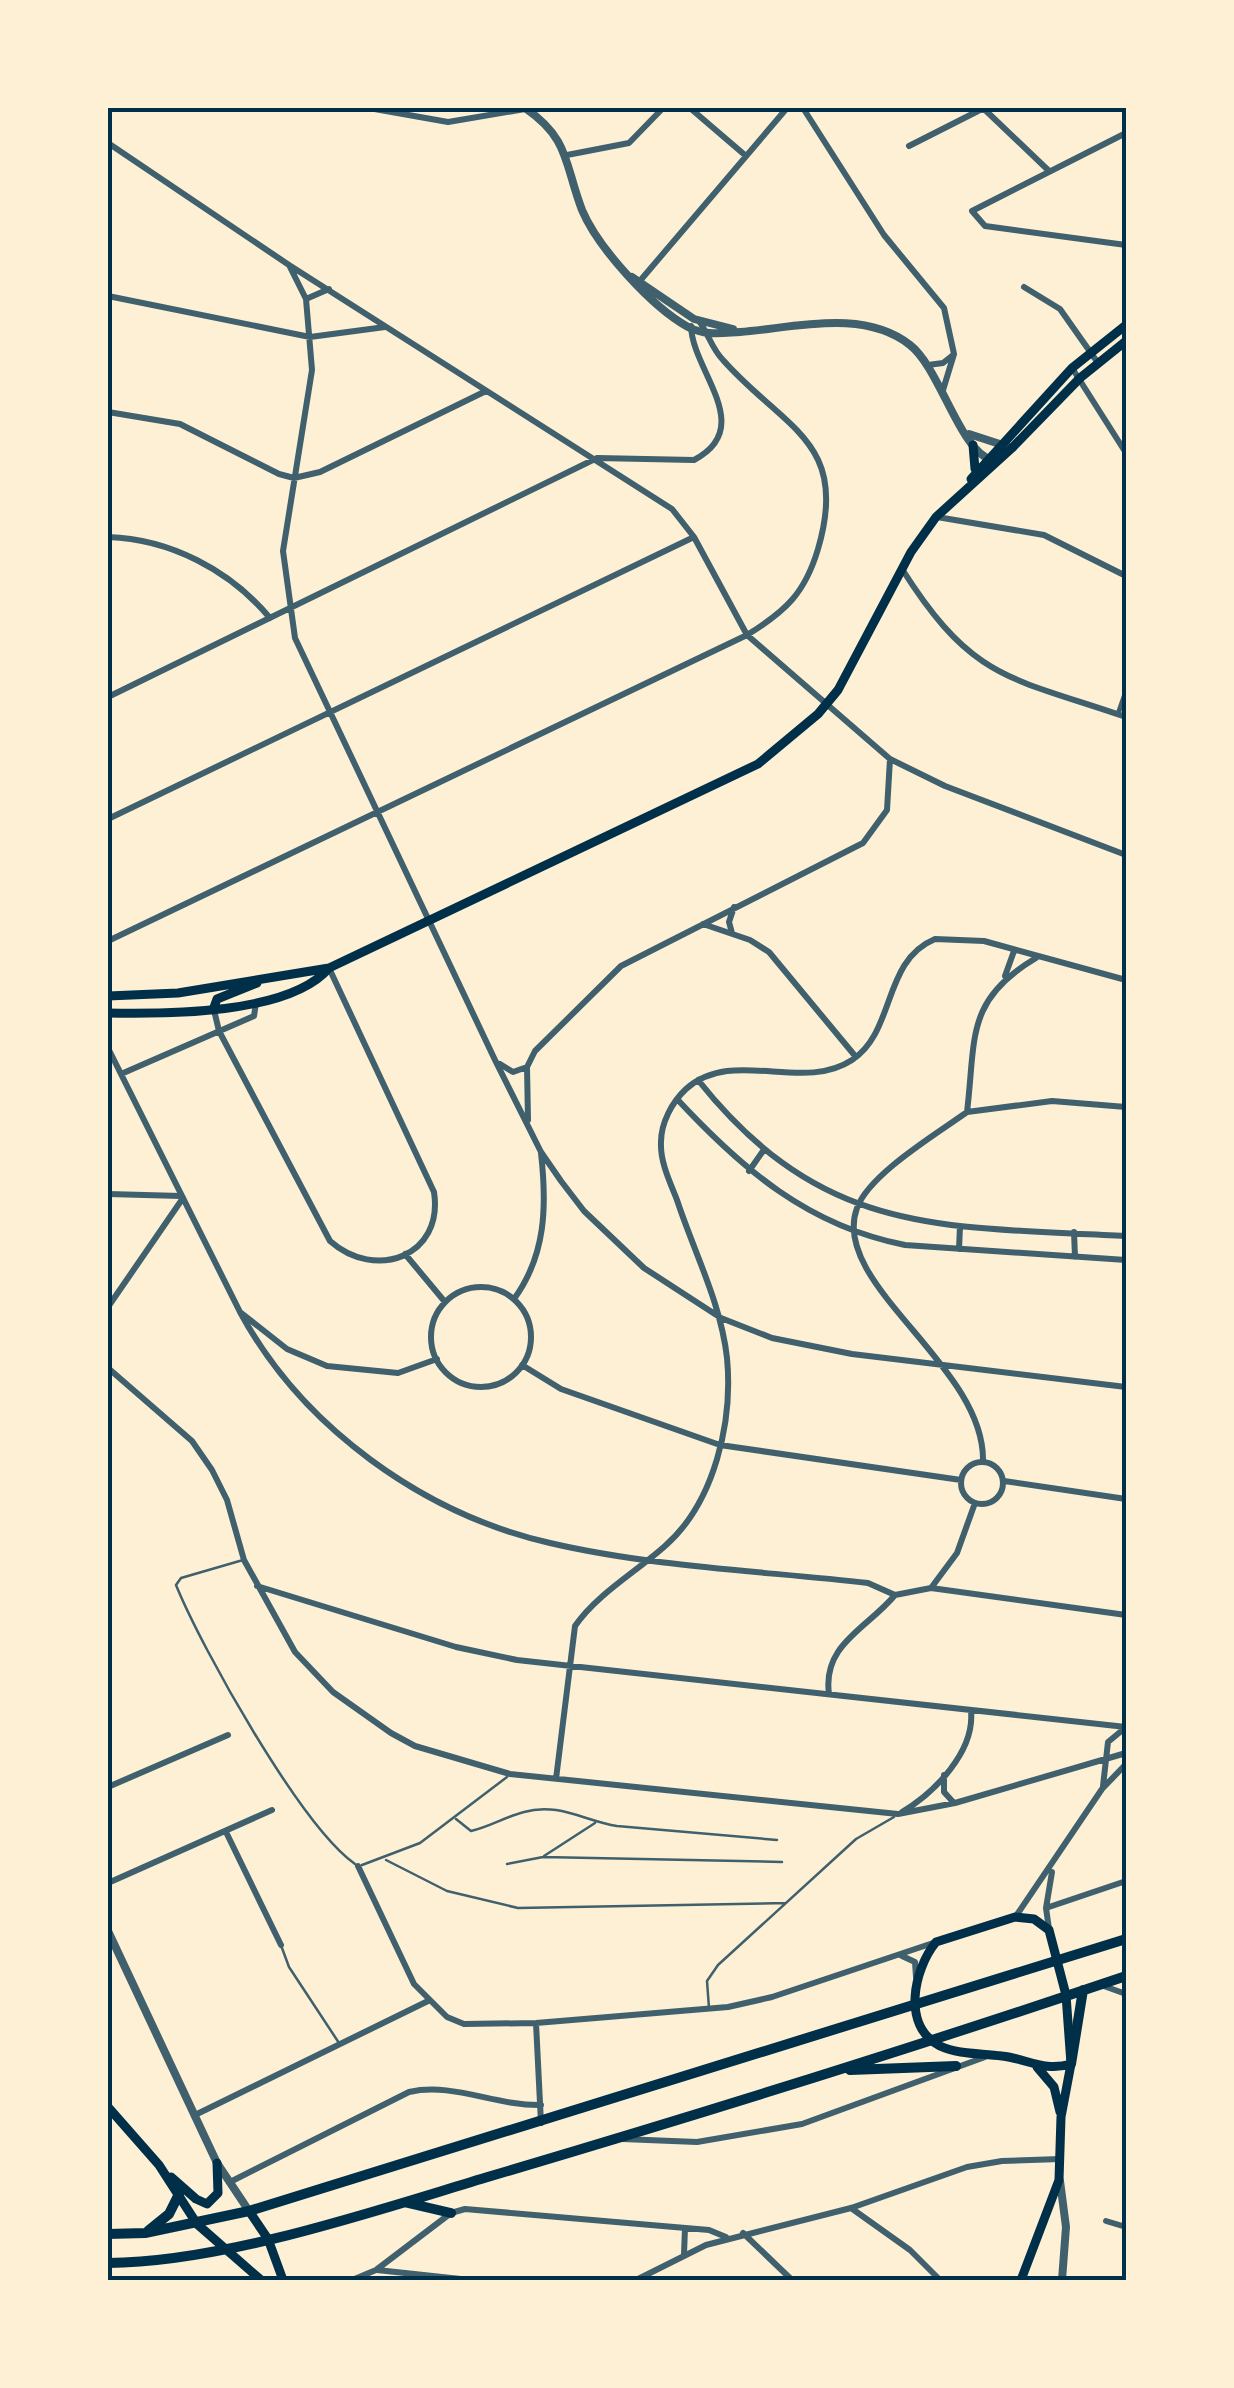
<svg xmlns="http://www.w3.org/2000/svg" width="1234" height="2388" viewBox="0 0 1234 2388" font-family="'Archivo Narrow',sans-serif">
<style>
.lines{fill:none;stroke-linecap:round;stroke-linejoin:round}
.service{stroke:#3f606c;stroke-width:2.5}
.pedestrian{stroke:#3f606c;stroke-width:5}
.minor{stroke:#3f606c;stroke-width:6}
.tertiary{stroke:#3f606c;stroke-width:8}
.secondary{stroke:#003049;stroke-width:9}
.trunk{stroke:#003049;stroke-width:10}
.neatline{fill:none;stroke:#003049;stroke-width:4}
</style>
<rect width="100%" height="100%" fill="#fdf0d5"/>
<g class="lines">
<!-- service -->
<path class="service" d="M243,1560l-62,18 -5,7c26,64 125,241 179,279
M456,1819l15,12c18,-4 34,-14 53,-19 34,-10 61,9 93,14l160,14
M544,1856l51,-33
M386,1860l61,31 71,17 268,-5
M507,1864l36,-7 239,5
M362,1865l58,-22 87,-66
M282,1948l7,19 50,76
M709,2008l-2,-27 11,-16 138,-126 38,-22"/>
<!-- pedestrian -->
<path class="pedestrian" d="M1118,714l8,-23"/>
<!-- minor -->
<path class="minor" d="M369,108l79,14 77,-13
M690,108l56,48
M803,108l81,127 60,73 10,46 -11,36
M983,108l65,62
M1126,133l-154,78 13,15 141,19
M108,143l181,122 383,244 22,28 53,98 143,124 55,27 181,69
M909,146l75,-38
M567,155l62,-12 34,-35
M289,265l17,34 6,71 -29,181 12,87 200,422 46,92 20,29 23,30 60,57 77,50 51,20 80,16 274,33
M639,282l148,-174
M1024,287l36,22 38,54
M108,296l202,41 75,-10
M306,299l23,-10
M928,365l15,-2 10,-8
M1072,368l54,85
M108,412l72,12 99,50 15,4 26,-6 166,-81
M937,517l107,18 82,41
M108,537c62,2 122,33 162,81
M902,569c71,112 108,108 224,148
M108,697l489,-239 97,2c63,-33 -2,-89 -3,-134
M108,819l586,-282
M703,924l47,16 19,12 87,105
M732,933l-3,-11 5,-15
M108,941l639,-306c39,-24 58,-42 71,-86 32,-108 -34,-120 -95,-189 -11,-11 -15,-27 -24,-39
M1005,976l9,-25
M214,1010l5,21 111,210c45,40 114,16 104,-49l-105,-224
M108,1048l132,264 47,37 40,17 71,7 39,-14
M500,1064l13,8 14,-5
M121,1074l133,-58 2,-13
M698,1080c126,158 244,146 428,156
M677,1099c65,70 131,127 228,146l221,15
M967,1112l85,-11 74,6
M528,1120l-1,-53 8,-16 86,-85 242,-123 24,-33 3,-51
M749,1171l14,-20
M108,1194l73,2
M1074,1232l1,25
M959,1249l1,-23
M405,1254l40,48
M431 1337a50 50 0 1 1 100 0a50 50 0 1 1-100 0Z
M514,1299c32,-44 33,-93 27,-146
M108,1307l75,-109
M240,1312c62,115 183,202 310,231 103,24 213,28 318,40l27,12
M522,1365l39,24 159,56 241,35
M108,1368l84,73 20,29 15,30 17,60 51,92 38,40 58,41 24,13 95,28 388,40 57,-11 171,-50
M983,1461c2,-96 -154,-177 -126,-253 12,-34 81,-75 110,-96 9,-74 -2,-112 69,-154
M961 1483a21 21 0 1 1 42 0a21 21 0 1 1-42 0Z
M1004,1481l122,18
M257,1586l199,61 61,13 609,67
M931,1588l26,-35 18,-50
M895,1595l36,-7 195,27
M829,1694c-7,-50 39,-66 66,-99
M944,1775v17l10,11
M556,1779l19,-153c22,-32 61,-54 90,-80 50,-44 68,-125 62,-188 -6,-55 -33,-106 -50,-158 -7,-18 -17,-38 -16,-58 0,-19 11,-40 25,-53 47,-42 116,4 166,-29 44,-29 30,-99 83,-121l49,2 142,39
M1103,1786l5,-44 17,-14
M108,1787l120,-52
M902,1812c32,-19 73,-60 69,-101
M226,1832l55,113
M358,1866l56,118 33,33 17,7 72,-1 192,-16 44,-10 164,-55
M108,1883l164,-73
M1046,1908l80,-27
M1016,1916l86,-127 24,-25
M1049,1929l-3,-21 6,-36
M902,1956l13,6 1,15
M1101,1985l25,9
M536,2023l5,100
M195,2115l233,-114
M622,2139l75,3 105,-18 183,-67
M230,2182l179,-90c44,-10 86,14 132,13
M851,2208l59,42 30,30
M1106,2221l20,6
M743,2233l49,47
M684,2254l1,-26
M377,2270l93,10
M352,2280l24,-10 75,-57 14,-4 244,21 17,7
M636,2280l70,-35 145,-37 116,-41 35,-6 58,-2"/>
<!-- tertiary -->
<path class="tertiary" d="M525,108c45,31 39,55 57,102 16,38 70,97 106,117 18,9 33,6 52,5 54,-4 123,-24 170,13 30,23 50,107 82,115
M632,277l62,42 39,10
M969,434l43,14
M108,1931l109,232 32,48
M1060,2181l6,46 -4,53"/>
<!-- secondary -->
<path class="secondary" d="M973,445l2,24
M971,479l101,-111 54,-43
M108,996l70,-3 151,-25
M213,1010l4,-11 40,-16
M108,1013c57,1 181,2 221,-45l429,-204 60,-50 20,-24 73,-138 25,-35 76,-69 68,-70 46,-37
M1037,2067l17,20 6,25
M108,2107l51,58 38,59 64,56
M171,2177l25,22 11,5 11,-11 -1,-30
M249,2211l19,28 15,41
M1021,2280l38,-100 2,-63 10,-53 -5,-69 -17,-65 -15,-11 -19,-2 -79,25c-22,27 -35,84 4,104 19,9 42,7 62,10 26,3 42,16 69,8"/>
<!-- trunk -->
<path class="trunk" d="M1071,2064l12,-74
M850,2070l106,-4
M408,2203l43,10
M148,2231l21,-17 10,-20
M108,2234l37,-1 104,-22 877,-272
M108,2263c118,-1 269,-53 383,-87 213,-63 425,-129 635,-200"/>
</g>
<!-- border -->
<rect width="1234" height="2388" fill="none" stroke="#fdf0d5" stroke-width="220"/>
<rect x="110" y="110" width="1014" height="2168" class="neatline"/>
</svg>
